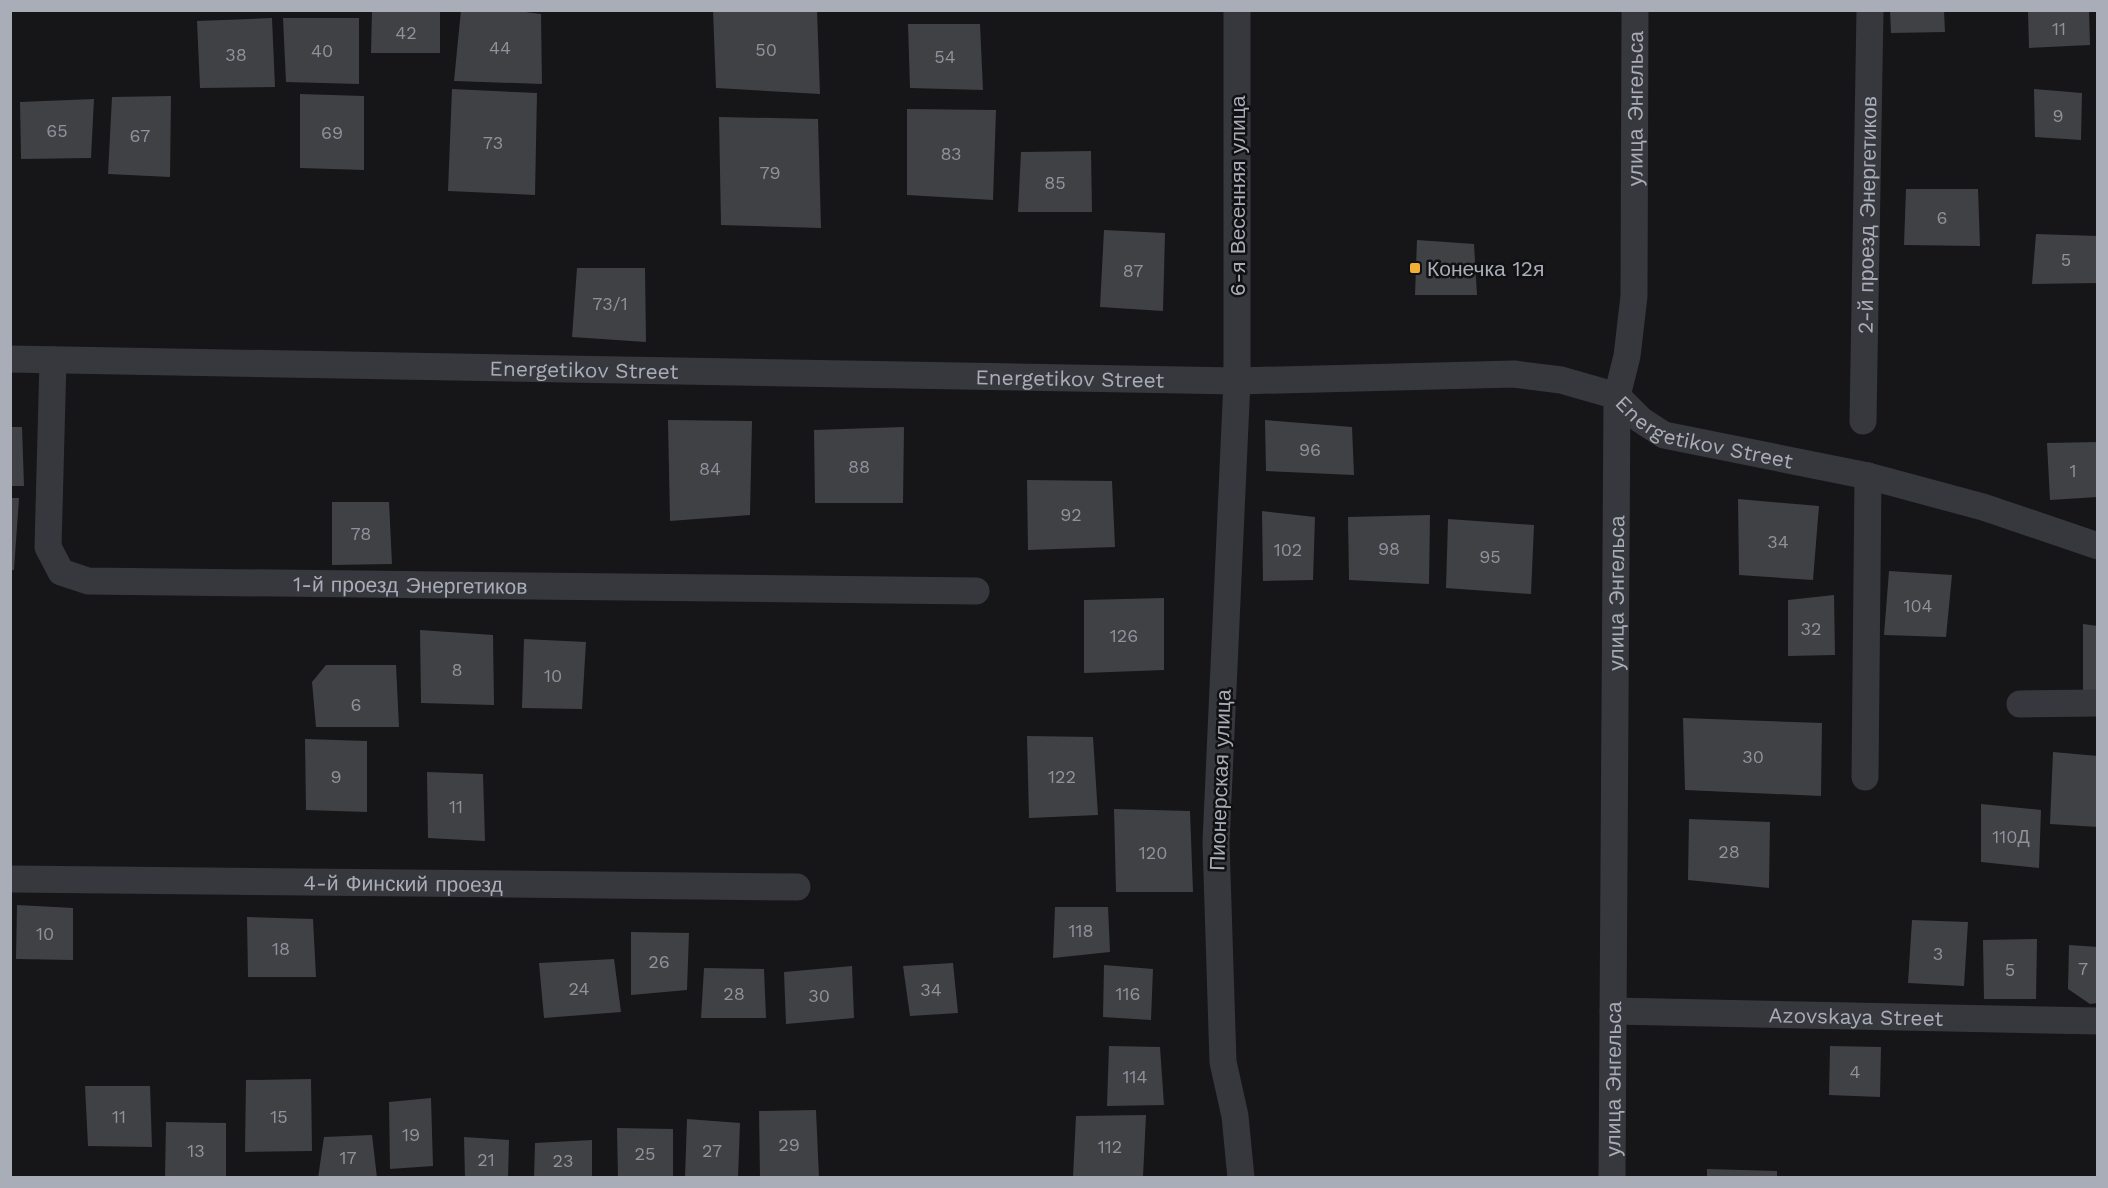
<svg xmlns="http://www.w3.org/2000/svg" width="2108" height="1188" viewBox="0 0 2108 1188" font-family="'Work Sans',sans-serif">
<style>
.building{fill:#404145}
.lines{fill:none;stroke-linecap:round;stroke-linejoin:round}
.street{stroke:#37383d;stroke-width:27}
.poi-dot{fill:#f2b134;stroke:#111113;stroke-width:2}
.labels{text-anchor:middle;dominant-baseline:central;stroke-width:5;stroke-linejoin:round;paint-order:stroke}
.number-label{font-size:18px;fill:#8e929b}
.street-label{font-size:21px;fill:#a8adb8;stroke:#111113}
.poi-label{font-size:21px;fill:#a8adb8;stroke:#111113;text-anchor:start}
</style>
<rect width="100%" height="100%" fill="#161618"/>
<!-- building -->
<path class="building" d="M372,10h68v43h-69z
M461,10h49l31,4 1,70 -88,-3z
M713,10h104l3,84 -104,-6z
M1890,10h54l1,22 -54,1z
M2028,10h61l1,35 -61,3z
M272,18l3,69 -75,1 -3,-67z
M283,18h76v66l-73,-2z
M908,24h72l3,66 -73,-2z
M452,89l85,4 -2,102 -87,-4z
M2034,89l48,4 -1,47 -46,-3z
M300,94l64,2v74l-64,-2z
M171,96l-1,81 -62,-3 4,-77z
M94,99l-3,59 -70,1 -1,-57z
M907,109l89,1 -3,90 -86,-5z
M719,117l99,2 3,109 -100,-3z
M1091,151l1,61h-74l3,-60z
M1906,189h72l2,57 -76,-1z
M1104,230l61,3 -2,78 -63,-4z
M2036,234l62,2v47l-66,1z
M1417,240l57,4 3,51h-62z
M577,268h68l1,74 -74,-5z
M668,420l84,1 -2,94 -80,6z
M1265,420l87,7 2,48 -88,-4z
M10,427h12l2,59h-14z
M904,427l-1,76h-88l-1,-73z
M2098,442v55l-48,3 -3,-57z
M1027,480l85,1 3,66 -87,3z
M10,498h9l-5,72h-4z
M1738,499l81,7 -6,74 -74,-5z
M332,502h57l3,62 -60,1z
M1262,511l53,6 -2,63 -50,1z
M1430,515l-1,69 -80,-4 -1,-63z
M1448,519l86,6 -3,69 -85,-6z
M1889,571l63,4 -6,62 -62,-2z
M1834,595l1,60 -47,1v-56z
M1164,598v72l-80,3v-73z
M2083,624l15,2v66l-15,-1z
M420,630l73,5 1,70 -73,-2z
M524,639l62,3 -4,67 -60,-1z
M326,665h70l3,62h-83l-4,-45z
M1683,718l139,5 -1,73 -136,-6z
M1027,736l66,1 5,78 -69,3z
M305,739l62,2v71l-61,-2z
M2053,752l45,4v71l-48,-3z
M427,772l56,2 2,67 -57,-3z
M1981,804l60,6 -2,58 -58,-6z
M1114,809l76,2 3,81h-77z
M1689,819l81,3 -1,66 -81,-8z
M17,905l56,3v52l-57,-1z
M1055,907h53l2,45 -57,6z
M247,917l66,2 3,58h-68z
M1912,920l56,2 -4,64 -56,-3z
M631,932l58,1 -2,57 -56,5z
M2037,939l-1,60h-52l-1,-59z
M2069,945l29,2v56l-8,1 -22,-15z
M614,959l7,53 -77,6 -5,-55z
M953,963l5,50 -48,3 -7,-50z
M1104,965l49,4 -2,51 -48,-3z
M852,966l2,52 -68,6 -2,-52z
M704,968l60,1 2,49h-65z
M1109,1046l51,1 4,58 -57,1z
M1830,1046l51,1 -1,50 -51,-2z
M311,1079l1,72 -67,1 1,-72z
M85,1086h65l2,61 -64,-1z
M431,1098l2,68 -43,3 -1,-67z
M816,1110l3,68h-59l-1,-67z
M1146,1115l-3,62h-70l3,-61z
M687,1119l53,4 -2,55h-53z
M166,1122l60,1v55h-61z
M617,1128l56,1v49h-55z
M372,1135l5,43h-59l6,-41z
M464,1137l45,3 -1,38h-43z
M592,1140v38h-58l1,-35z
M1707,1169l70,2v7h-70z"/>
<g class="lines">
<!-- street -->
<g class="street">
<path d="M1237,10v371l-21,461 7,220 12,54 6,62"/>
<path id="s1" d="M10,359l1227,22 277,-7 47,6 56,16 24,24 23,15 204,41 115,31 115,39"/>
<path id="s2" d="M53,360l-5,187 13,25 27,9 888,10"/>
<path id="s3" d="M1863,421l7,-411"/>
<path d="M2020,704l78,-1"/>
<path d="M1865,777l3,-301"/>
<path id="s4" d="M10,879l787,8"/>
<path id="s5" d="M1613,1011l485,10"/>
<path id="s6" d="M1612,1178l5,-782 10,-40 7,-60 1,-286"/>
</g>
</g>
<!-- markers -->
<rect class="poi-dot" x="1409" y="262" width="12" height="12" rx="3"/>
<g class="labels">
<!-- number labels -->
<g class="number-label">
<text x="2059" y="28">11</text>
<text x="406" y="32">42</text>
<text x="500" y="47">44</text>
<text x="766" y="49">50</text>
<text x="322" y="50">40</text>
<text x="236" y="54">38</text>
<text x="945" y="56">54</text>
<text x="2058" y="115">9</text>
<text x="57" y="130">65</text>
<text x="332" y="132">69</text>
<text x="140" y="135">67</text>
<text x="493" y="142">73</text>
<text x="951" y="153">83</text>
<text x="770" y="172">79</text>
<text x="1055" y="182">85</text>
<text x="1942" y="217">6</text>
<text x="2066" y="259">5</text>
<text x="1133" y="270">87</text>
<text x="610" y="303">73/1</text>
<text x="1310" y="449">96</text>
<text x="859" y="466">88</text>
<text x="710" y="468">84</text>
<text x="2073" y="470">1</text>
<text x="1071" y="514">92</text>
<text x="361" y="533">78</text>
<text x="1778" y="541">34</text>
<text x="1389" y="548">98</text>
<text x="1288" y="549">102</text>
<text x="1490" y="556">95</text>
<text x="1918" y="605">104</text>
<text x="1811" y="628">32</text>
<text x="1124" y="635">126</text>
<text x="457" y="669">8</text>
<text x="553" y="675">10</text>
<text x="356" y="704">6</text>
<text x="1753" y="756">30</text>
<text x="336" y="776">9</text>
<text x="1062" y="776">122</text>
<text x="456" y="806">11</text>
<text x="2011" y="836">110Д</text>
<text x="1729" y="851">28</text>
<text x="1153" y="852">120</text>
<text x="1081" y="930">118</text>
<text x="45" y="933">10</text>
<text x="281" y="948">18</text>
<text x="1938" y="953">3</text>
<text x="659" y="961">26</text>
<text x="2083" y="968">7</text>
<text x="2010" y="969">5</text>
<text x="579" y="988">24</text>
<text x="931" y="989">34</text>
<text x="734" y="993">28</text>
<text x="1128" y="993">116</text>
<text x="819" y="995">30</text>
<text x="1855" y="1071">4</text>
<text x="1135" y="1076">114</text>
<text x="119" y="1116">11</text>
<text x="279" y="1116">15</text>
<text x="411" y="1134">19</text>
<text x="789" y="1144">29</text>
<text x="1110" y="1146">112</text>
<text x="196" y="1150">13</text>
<text x="712" y="1150">27</text>
<text x="645" y="1153">25</text>
<text x="348" y="1157">17</text>
<text x="486" y="1159">21</text>
<text x="563" y="1160">23</text>
</g>
<!-- street labels -->
<g class="street-label">
<text stroke="none"><textPath href="#s6" startOffset="1071">улица Энгельса</textPath></text>
<text transform="translate(1237 196) rotate(-90)">6-я Весенняя улица</text>
<text stroke="none"><textPath href="#s3" startOffset="206">2-й проезд Энергетиков</textPath></text>
<text stroke="none"><textPath href="#s1" startOffset="574">Energetikov Street</textPath></text>
<text stroke="none"><textPath href="#s1" startOffset="1060">Energetikov Street</textPath></text>
<text stroke="none"><textPath href="#s1" startOffset="1708">Energetikov Street</textPath></text>
<text stroke="none"><textPath href="#s2" startOffset="566">1-й проезд Энергетиков</textPath></text>
<text stroke="none"><textPath href="#s6" startOffset="585">улица Энгельса</textPath></text>
<text transform="translate(1220 780) rotate(-88)">Пионерская улица</text>
<text stroke="none"><textPath href="#s4" startOffset="393">4-й Финский проезд</textPath></text>
<text stroke="none"><textPath href="#s5" startOffset="243">Azovskaya Street</textPath></text>
<text stroke="none"><textPath href="#s6" startOffset="99">улица Энгельса</textPath></text>
</g>
<!-- poi labels -->
<g class="poi-label">
<text x="1427" y="268">Конечка 12я</text>
</g>
</g>
<!-- border -->
<rect width="2108" height="1188" fill="none" stroke="#a8adb8" stroke-width="24"/>
</svg>
